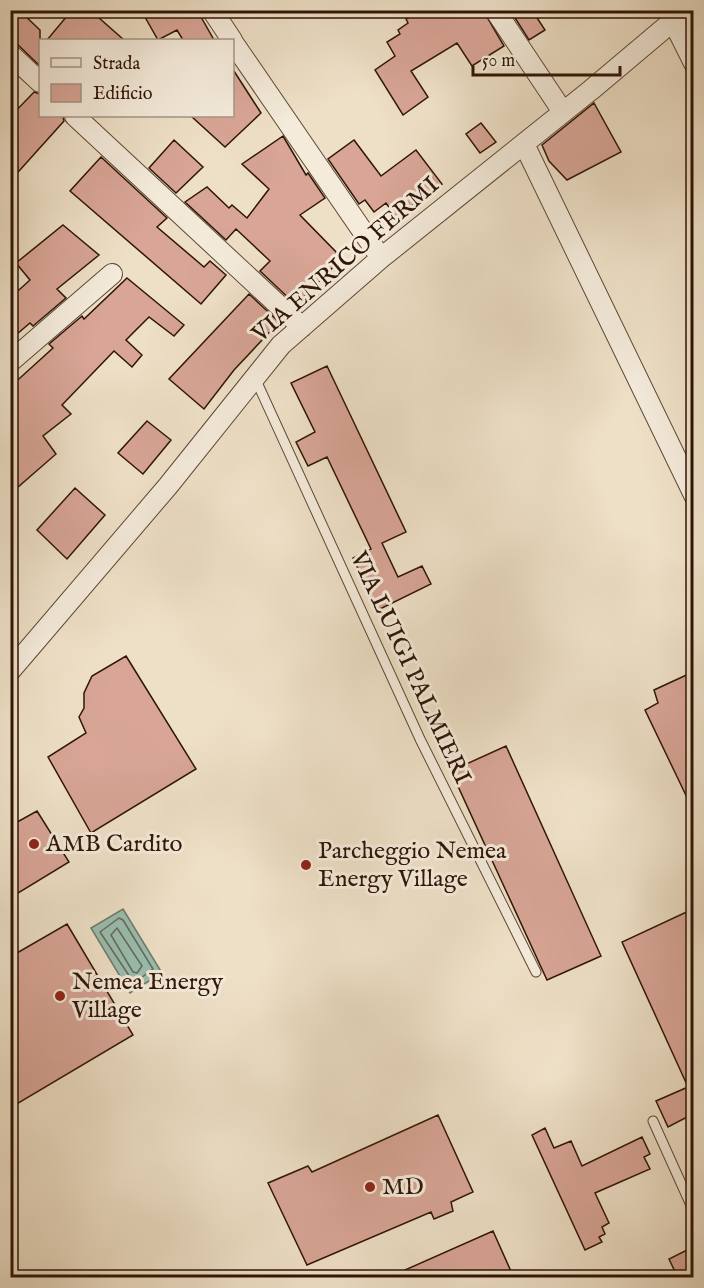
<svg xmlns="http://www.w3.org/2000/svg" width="704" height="1288" viewBox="0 0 704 1288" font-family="'IM FELL English',serif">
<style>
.water{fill:#9abeb0;stroke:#6f7a6c;stroke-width:1.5}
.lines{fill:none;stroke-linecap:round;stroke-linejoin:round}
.shore{stroke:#646a5b;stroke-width:1.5}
.building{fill:#d8a596;stroke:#2f1506;stroke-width:1.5}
.lane-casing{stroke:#5f4836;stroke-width:11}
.street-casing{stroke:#5f4836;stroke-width:22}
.lane{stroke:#f4ebdb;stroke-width:9}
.street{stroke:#f4ebdb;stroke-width:20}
.poi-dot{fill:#8f2418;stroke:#f4ebdb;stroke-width:2}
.labels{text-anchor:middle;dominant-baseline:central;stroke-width:6;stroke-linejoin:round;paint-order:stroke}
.street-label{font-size:24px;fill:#2f1506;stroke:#f4ebdb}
.poi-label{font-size:24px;fill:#2f1506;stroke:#f4ebdb;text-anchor:start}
</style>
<rect width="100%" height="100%" fill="#eee0c7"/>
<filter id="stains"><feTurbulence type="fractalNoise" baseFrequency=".00333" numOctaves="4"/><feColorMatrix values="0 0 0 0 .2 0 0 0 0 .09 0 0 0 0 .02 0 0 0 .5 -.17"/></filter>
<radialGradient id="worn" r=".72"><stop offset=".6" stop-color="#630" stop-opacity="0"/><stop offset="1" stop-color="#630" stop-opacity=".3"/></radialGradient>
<!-- water -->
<path class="water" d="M123,909l39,64 -32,20 -39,-65z"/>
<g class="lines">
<!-- shore -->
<path class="shore" d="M119,918l4,2 30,49 -19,14 -34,-51z
M117,928l25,38 -5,7 -4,-1 -22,-37z"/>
</g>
<!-- building -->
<path class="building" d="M10,10h5l6,7 2,-3 17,16v36l-22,-21 -8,-3z
M72,10h18l34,30h-77z
M141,10h56l17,30h-31l-6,-10 -19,10z
M421,10h62l21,36 -32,20 -15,-23 -46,28 17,26 -25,18 -28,-45 20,-14 -8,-14 13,-8 -2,-4 10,-7 -2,-4z
M510,10h22l13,20 -16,10z
M232,68l29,45 -36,34 -34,-31h41z
M34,92l6,2v22h23l1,5 -54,60v-64z
M594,103l27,49 -54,28 -18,-19 -7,-16z
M481,123l15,19 -16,11 -14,-19z
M283,136l23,39 2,-2 17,25 -25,17 42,43 -46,47 -36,-34 10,-10 -34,-32 -10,11 -41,-38 22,-15 22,21 3,-3 15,13 22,-29 -27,-25z
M174,140l29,27 -27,26 -27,-25z
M354,140l27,36 35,-26 26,34 -46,33 -10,-14 -12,9 -9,-12 -6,4 -31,-45z
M101,157l66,61 -10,9 47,40 6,-6 16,14 -25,29 -131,-113z
M63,225l36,30 -42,34 9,9 -33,28 -3,-3 -20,17v-42l20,-18 -14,-17z
M127,278l57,47 -10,11 -25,-19 -23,23 16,15 -10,12 -18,-16 -52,54 9,9 -28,22 13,18 -46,40v-107l43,-39 -4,-4 33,-28 2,3z
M249,294l30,28 -45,48 -30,39 -35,-30z
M327,366l79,166 -24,11 16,34 24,-11 9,18 -53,26 -25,-52 18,-9 -44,-92 -19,9 -12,-24 19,-10 -24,-49z
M147,421l24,19 -28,34 -25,-21z
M75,488l30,27 -38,44 -30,-29z
M126,656l70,113 -105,64 -43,-76 38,-24 -7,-16 5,-9v-15l8,-17z
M693,672v138l-48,-100 13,-7 -4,-13z
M506,746l95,210 -54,24 -96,-209z
M37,811l32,51 -59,36v-72z
M693,909v205l-25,13 -12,-26 32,-14 -66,-145z
M67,924l66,111 -123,73v-151z
M438,1115l35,77 -22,10 2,9 -19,8 -3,-7 -124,53 -39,-82 40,-17 4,6z
M545,1128l9,20 17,-7 11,25 60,-29 8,17 -6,3 6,12 -55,24 14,30 -7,4 3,7 -6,3 3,5 -17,8 -53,-115z
M493,1231l21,47h-127z
M693,1247v31h-15l-9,-19z"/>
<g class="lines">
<defs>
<path id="lane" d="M255,378l165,361 116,233
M653,1121l41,91"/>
<path id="street" d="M212,10l20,30
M495,10l68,102
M673,21l21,42
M232,41l149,217
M10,54l30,28
M75,116l227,211
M524,144l170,351
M10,362l102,-88
M10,671l158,-185 113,-141 100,-87 210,-168 95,-80"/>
</defs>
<!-- lane casing -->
<use href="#lane" class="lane-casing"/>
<!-- street casing -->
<use href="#street" class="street-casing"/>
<!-- lane -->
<use href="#lane" class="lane"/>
<!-- street -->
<use href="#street" class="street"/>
</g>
<!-- markers -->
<g class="poi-dot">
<circle cx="34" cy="844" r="6"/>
<circle cx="306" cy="865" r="6"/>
<circle cx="60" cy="996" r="6"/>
<circle cx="370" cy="1187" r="6"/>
</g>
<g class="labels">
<!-- street labels -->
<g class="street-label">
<text transform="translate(346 260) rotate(-41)">VIA ENRICO FERMI</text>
<text transform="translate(410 668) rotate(65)">VIA LUIGI PALMIERI</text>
</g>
<!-- poi labels -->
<g class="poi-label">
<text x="46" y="844">AMB Cardito</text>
<text x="318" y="851">Parcheggio Nemea<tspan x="318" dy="28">Energy Village</tspan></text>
<text x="72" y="982">Nemea Energy<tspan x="72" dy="28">Village</tspan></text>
<text x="382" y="1187">MD</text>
</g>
</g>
<!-- margin -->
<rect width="704" height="1288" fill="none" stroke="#eee0c7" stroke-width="36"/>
<rect x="12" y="12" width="680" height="1264" fill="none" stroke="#2f1506" stroke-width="3"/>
<rect x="18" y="18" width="668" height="1252" fill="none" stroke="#2f1506" stroke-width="1.5"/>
<!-- legend -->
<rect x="39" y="39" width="195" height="78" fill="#f4ebdb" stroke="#a59586" stroke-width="1.5"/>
<rect x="51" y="58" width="30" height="9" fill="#f4ebdb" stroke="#a59586" stroke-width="1.5"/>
<text x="93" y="69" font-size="18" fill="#2f1506">Strada</text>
<rect x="51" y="84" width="30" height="18" fill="#d8a596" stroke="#a59586" stroke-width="1.5"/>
<text x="93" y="99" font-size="18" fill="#2f1506">Edificio</text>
<!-- scale -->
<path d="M473 66v9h147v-9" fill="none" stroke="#2f1506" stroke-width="3"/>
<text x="482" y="66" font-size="18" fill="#2f1506" stroke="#f4ebdb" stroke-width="4.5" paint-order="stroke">50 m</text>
<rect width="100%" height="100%" filter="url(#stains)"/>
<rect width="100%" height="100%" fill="url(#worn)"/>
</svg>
